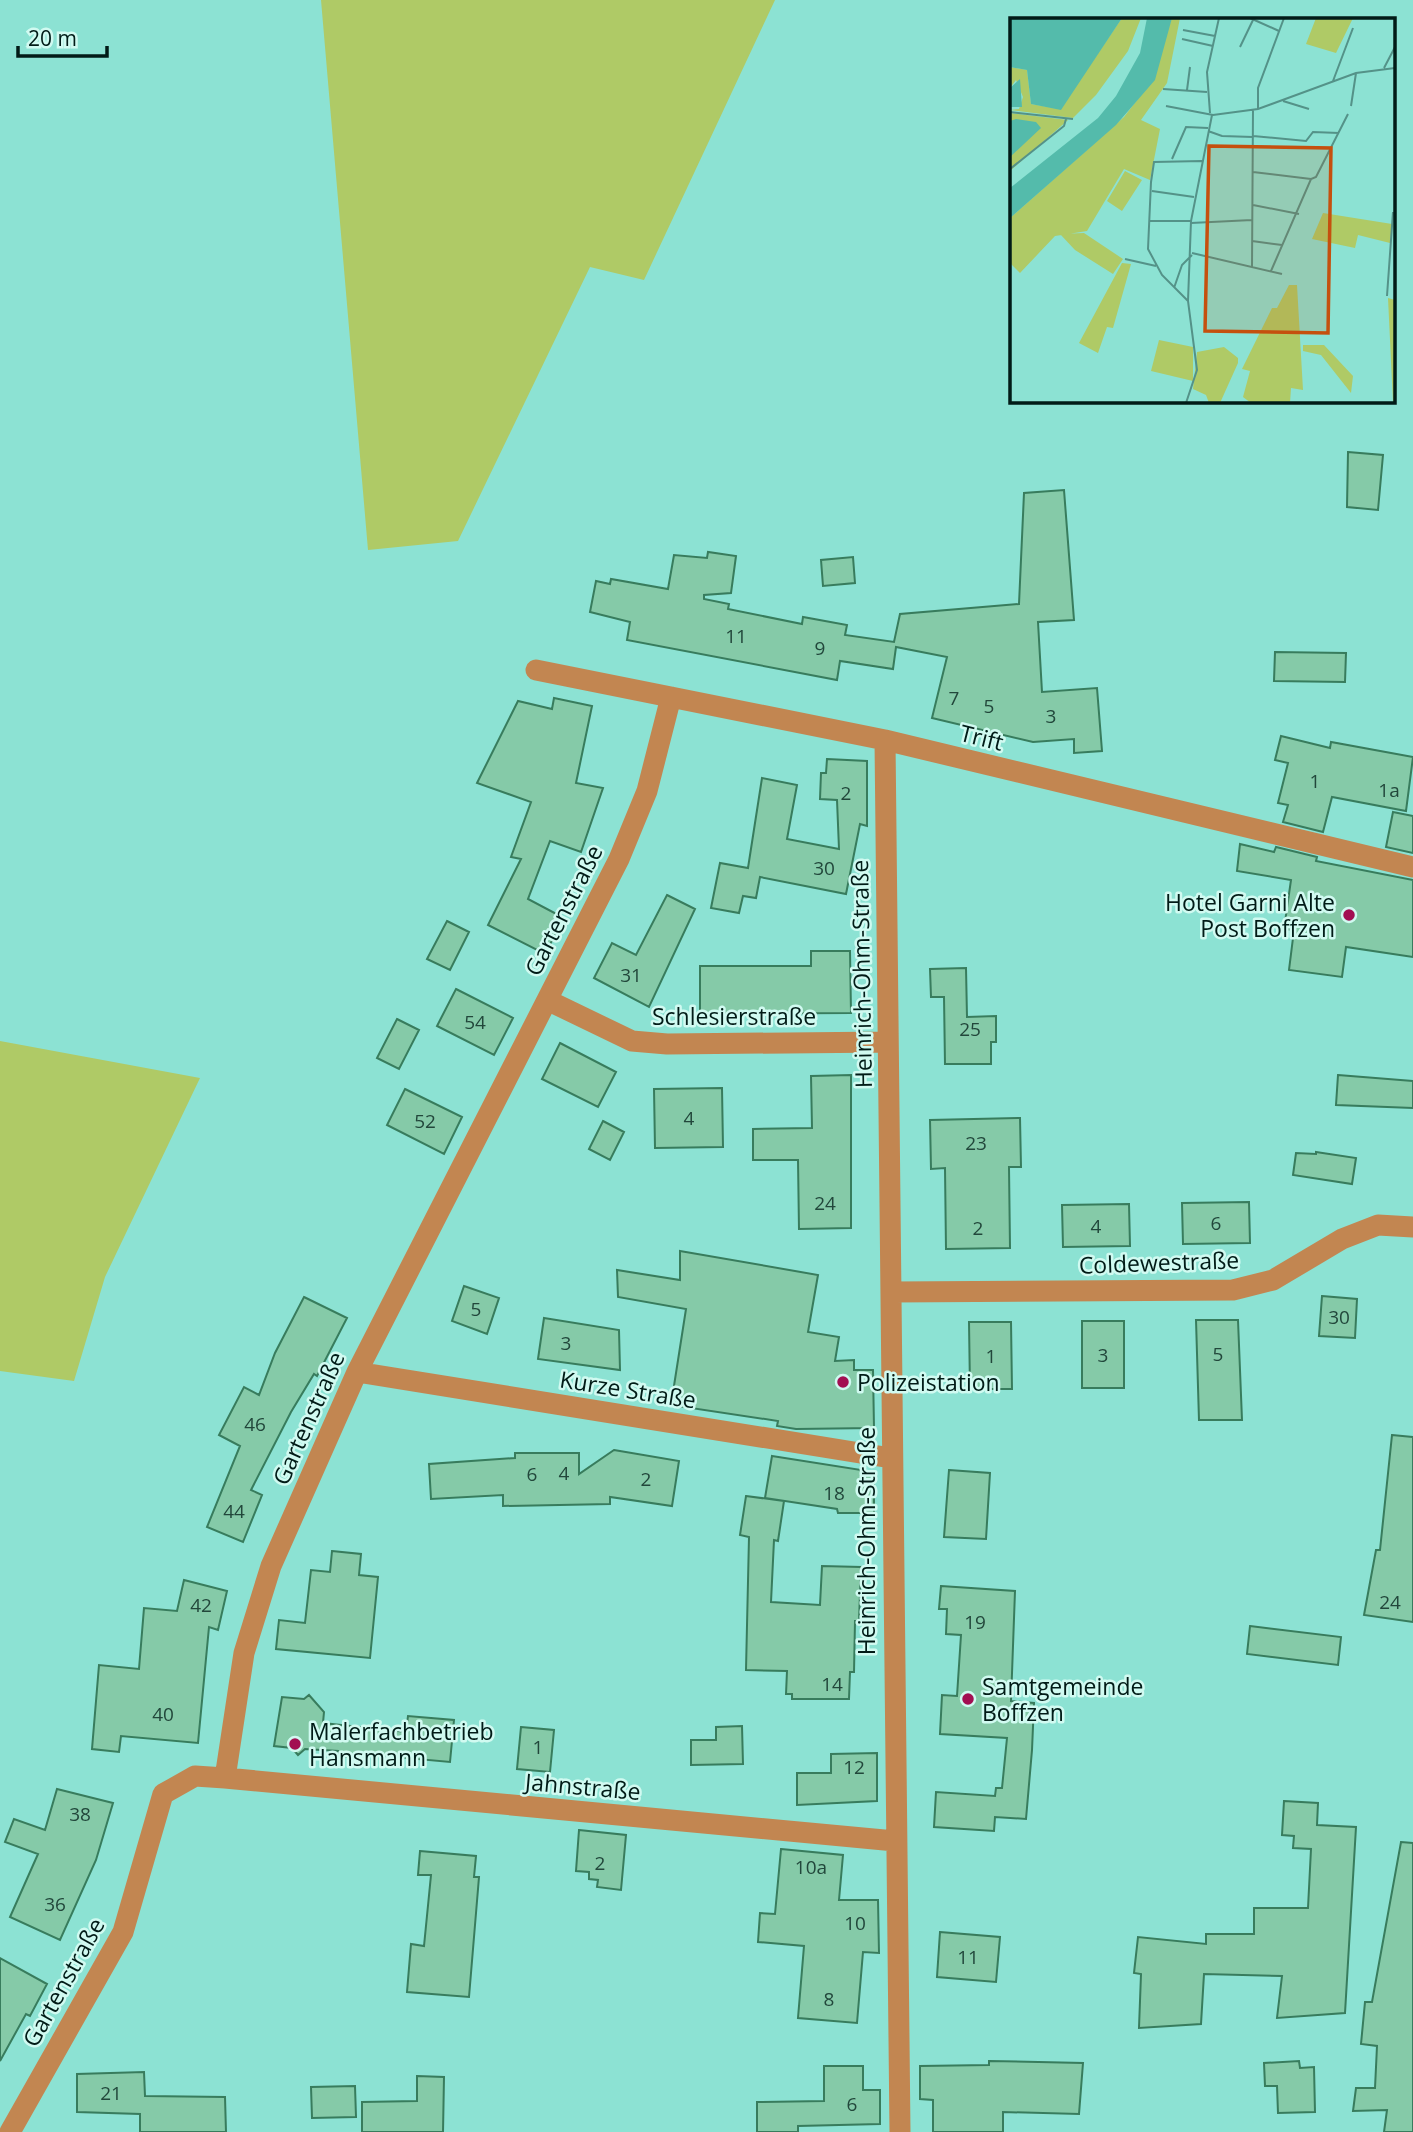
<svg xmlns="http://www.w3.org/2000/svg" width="1413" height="2132" viewBox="0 0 1413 2132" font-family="'Open Sans',sans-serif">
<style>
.green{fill:#afca66}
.building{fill:#85caa8;stroke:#387c5d;stroke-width:2}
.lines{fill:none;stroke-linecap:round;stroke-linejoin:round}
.minor{stroke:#c28651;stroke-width:21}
.poi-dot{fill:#a20f52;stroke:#d1faf1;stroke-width:2.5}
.labels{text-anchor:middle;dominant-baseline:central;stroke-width:5;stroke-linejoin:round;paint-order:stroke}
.number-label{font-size:19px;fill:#22473b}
.street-label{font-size:23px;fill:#011b17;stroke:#d1faf1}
.poi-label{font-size:23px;fill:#011b17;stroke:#d1faf1;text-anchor:start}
.inset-road{fill:none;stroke:#549288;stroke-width:2}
.view{fill:#c5500e;fill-opacity:0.15;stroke:#c5500e;stroke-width:3.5}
.inset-edge{fill:none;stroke:#011b17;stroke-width:3.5}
</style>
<rect width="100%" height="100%" fill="#8ce2d3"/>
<!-- green -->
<path class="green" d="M321,0h454l-131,280 -54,-13 -132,274 -90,9z
M0,1041l200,37 -95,199 -31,104 -74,-10z"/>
<!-- building -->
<path class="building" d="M1348,452l35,3 -5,55 -31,-3z
M1064,490l10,130 -36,2 4,70 55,-4 5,63 -28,2v-14l-41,3 -101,-24 15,-61 -51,-10 -3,22 -53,-8 -3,19 -210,-40 3,-18 -40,-10 6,-31 14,3 1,-5 57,10 6,-34 33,3 1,-6 28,4 -5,37 -27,2v4l25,5 -1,5 74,15 1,-7 44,8 -2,10 49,7 6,-28 119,-10 5,-111z
M853,557l2,26 -32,3 -2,-26z
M1275,652l71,1 -1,29 -71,-1z
M554,698l38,8 -16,77 27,5 -22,64 -31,-11 -22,58 36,19 -19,36 -57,-29 33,-66 -10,-2 20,-55 -54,-19 41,-82 34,8z
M1281,736l49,12 1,-6 82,15 -7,54 -74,-14 -9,35 -40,-10 5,-17 -10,-2 10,-40 -13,-3z
M827,759l40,2v65l-7,-2 -14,70 -86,-17 -4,21 -13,-2 -4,17 -28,-5 9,-45 28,5 14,-90 35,7 -10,54 52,10 -2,-49 -17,-1 1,-26h5z
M1393,812l20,4v37l-27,-6z
M1240,844l34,8 2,-5 41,10 -1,4 97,19v77l-67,-10 -4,30 -53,-7 5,-40 -10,-1 7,-49 -54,-9z
M667,895l28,14 -46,98 -55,-29 18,-35 24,12z
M447,921l22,11 -19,38 -23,-11z
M811,951h39l1,62 -151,1v-48h111z
M966,968l1,49 29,-1v26h-5v22h-46l-1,-67h-13l-1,-28z
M456,989l57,29 -19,37 -57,-29z
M397,1019l22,11 -20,39 -22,-11z
M560,1043l56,29 -18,35 -56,-28z
M851,1075v153l-52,1 -1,-69h-45v-31l59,-1 -1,-52z
M1338,1075l75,6v27l-77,-3z
M722,1088l1,59 -68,1 -1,-59z
M405,1089l57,28 -18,37 -57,-29z
M1020,1118l1,49h-12l1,81 -64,1 -1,-81 -14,1 -1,-49z
M603,1121l21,11 -14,28 -21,-11z
M1316,1152l40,6 -4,26 -59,-9 3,-22 20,1z
M1249,1202l1,41 -67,1 -1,-41z
M1129,1204l1,42 -67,1 -1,-42z
M680,1251l138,24 -10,57 31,5 -4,24 19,-1v10h19l1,58 -78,1 -19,-3 1,-5 -107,-16 15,-96 -68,-12 -1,-27 63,10z
M464,1286l35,12 -12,36 -35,-13z
M1322,1296l35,3 -2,39 -36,-2z
M304,1297l43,21 -30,58 -3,-2 -23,38 -40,78 11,5 -19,47 -36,-15 33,-81 -21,-11 25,-48 15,8 16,-42z
M544,1318l75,12 1,40 -82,-11z
M1196,1320h42l4,100h-43z
M1082,1321h42v67h-42z
M969,1322h42l1,67h-42z
M1392,1435l21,2v185l-49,-7 12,-65h4z
M614,1450l65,11 -7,45 -62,-9v7l-107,2v-11l-72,4 -2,-35 86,-6v-5h64v21z
M772,1456l102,16v41h-36l-1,-4 -72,-11z
M949,1470l41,3 -4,66 -42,-2z
M746,1496l38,5 -6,40 -4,-1 -3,62 49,3 2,-39 39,1 -2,54h-4l-1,51h-4l-1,27h-57v-5h-6l1,-23 -41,-1 3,-133 -9,-2z
M332,1551l29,3 -2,21 19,2 -8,81 -94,-9 3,-29 26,3 6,-53 19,2z
M184,1580l43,11 -9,39 -9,-3 -11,116 -77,-7 -2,16 -27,-3 7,-84 40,4 5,-61 33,3z
M941,1586l74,5 -4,110 23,2 -2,47 -6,69 -31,-2 -1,14 -60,-4 2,-35 59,4 1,-8h6l5,-50 -67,-4 2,-39 15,1 4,-61 -15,-1 1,-25h-8z
M1250,1626l91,11 -3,28 -91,-11z
M309,1695l15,17 -1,11 83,9 2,-16 46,4 -4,42 -87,-8 -1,4 -24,-2v-5l-33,-2 -7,6 -6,-7 -18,-2 8,-49 22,2z
M742,1726l1,38 -52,1v-25h25v-13z
M521,1727l33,3 -4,42 -33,-3z
M877,1753v48l-80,4v-32h34v-19z
M57,1789l56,14 -17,57 -36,80 -50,-23 28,-63 -33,-12 9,-23 31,11z
M1284,1801l34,2 -1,22 39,2 -11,186 -68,5 5,-42 -78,-2 -3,50 -62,4 2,-54 -7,-1 4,-36 68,7v-10h48v-26h54l3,-59 -18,-1 1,-12 -12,-1z
M579,1830l47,5 -5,55 -24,-3 1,-7 -9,-1v-7l-13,-1z
M1401,1842l12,1v289h-29l3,-22 -34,1 3,-23h19l2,-42 -16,-2 4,-42h7z
M781,1849l62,6 -4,45h39l1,53 -16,-1 -6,71 -59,-5 6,-72 -46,-4 2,-29 15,1z
M420,1851l56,5 -2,21h5l-10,120 -62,-5 4,-48 13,2 7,-71h-13z
M940,1932l60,5 -4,45 -59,-5z
M0,1958l47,26 -17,32 -4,-2 -26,47z
M989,2061l94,2 -4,51 -76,-2v20h-70v-32l-13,-1v-33l69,-1z
M1299,2061l1,7 14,-1 1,45 -37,1 -1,-27h-12l-1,-23z
M824,2066h39v24h17v34l-82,2v6h-41v-30l67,-1z
M144,2072l1,24 80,1 1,35h-86v-18l-63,-2v-38z
M417,2076l27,1 -1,55h-81v-30l55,-1z
M355,2086l1,31 -44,1 -1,-31z"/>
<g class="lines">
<!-- minor -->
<path class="minor" d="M536,670l349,70 528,127
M885,740l15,1392
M547,1000l85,41 35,3 221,-2
M892,1292l341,-2 40,-10 69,-41 36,-14 35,2
M357,1372l534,86
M225,1778l670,63
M10,2132l113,-200 40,-138 32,-18 30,2 19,-125 27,-87 86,-194 262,-513 28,-68 24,-94"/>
</g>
<!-- markers -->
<g class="poi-dot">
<circle cx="1349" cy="915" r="7"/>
<circle cx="843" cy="1382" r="7"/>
<circle cx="968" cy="1699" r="7"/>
<circle cx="295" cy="1744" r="7"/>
</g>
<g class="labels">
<!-- number labels -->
<g class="number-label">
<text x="736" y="636">11</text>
<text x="820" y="648">9</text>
<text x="954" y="698">7</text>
<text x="989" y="706">5</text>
<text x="1051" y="716">3</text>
<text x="1315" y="781">1</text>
<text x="1389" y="790">1a</text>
<text x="846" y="793">2</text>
<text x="824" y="868">30</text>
<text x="631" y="975">31</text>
<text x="475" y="1022">54</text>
<text x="970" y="1029">25</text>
<text x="689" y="1118">4</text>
<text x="425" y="1121">52</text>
<text x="976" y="1143">23</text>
<text x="825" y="1203">24</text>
<text x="1216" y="1223">6</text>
<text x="1096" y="1226">4</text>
<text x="978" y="1228">2</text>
<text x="476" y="1309">5</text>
<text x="1339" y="1317">30</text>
<text x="566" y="1343">3</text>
<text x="1218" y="1354">5</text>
<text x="1103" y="1355">3</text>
<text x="991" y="1356">1</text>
<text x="255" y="1424">46</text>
<text x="564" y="1473">4</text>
<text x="532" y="1474">6</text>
<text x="646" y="1479">2</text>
<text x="834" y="1493">18</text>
<text x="234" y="1511">44</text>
<text x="1390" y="1602">24</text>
<text x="201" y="1605">42</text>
<text x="975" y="1622">19</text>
<text x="832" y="1684">14</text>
<text x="163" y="1714">40</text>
<text x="538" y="1747">1</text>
<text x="854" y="1767">12</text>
<text x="80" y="1814">38</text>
<text x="600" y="1863">2</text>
<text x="811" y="1867">10a</text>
<text x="55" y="1904">36</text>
<text x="855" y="1923">10</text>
<text x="968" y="1957">11</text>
<text x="829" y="1999">8</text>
<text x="111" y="2093">21</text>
<text x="852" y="2104">6</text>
</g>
<!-- street labels -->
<g class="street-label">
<text transform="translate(982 737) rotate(14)">Trift</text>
<text transform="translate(563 910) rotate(-63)">Gartenstraße</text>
<text transform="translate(861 974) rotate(-91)">Heinrich-Ohm-Straße</text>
<text x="734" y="1016">Schlesierstraße</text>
<text transform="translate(1159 1262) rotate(-2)">Coldewestraße</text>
<text transform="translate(628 1389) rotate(9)">Kurze Straße</text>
<text transform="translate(308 1418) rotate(-66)">Gartenstraße</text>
<text transform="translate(866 1541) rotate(-90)">Heinrich-Ohm-Straße</text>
<text transform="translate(583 1786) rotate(5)">Jahnstraße</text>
<text transform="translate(63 1982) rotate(-61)">Gartenstraße</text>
</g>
<!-- poi labels -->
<g class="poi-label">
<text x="1335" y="902" text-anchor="end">Hotel Garni Alte<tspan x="1335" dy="26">Post Boffzen</tspan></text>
<text x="857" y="1382">Polizeistation</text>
<text x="982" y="1686">Samtgemeinde<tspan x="982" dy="26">Boffzen</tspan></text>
<text x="309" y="1731">Malerfachbetrieb<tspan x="309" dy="26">Hansmann</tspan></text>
</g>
</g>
<!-- overview -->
<g transform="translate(1010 18)">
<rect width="385" height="385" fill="#8ce2d3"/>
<path d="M112,0h19l-13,33 -32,44 -23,23 -63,-8 9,-1 4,-12 -7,-17 -6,8v-21l17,3 4,34 29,5zM162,0h8l-13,65 -26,37 19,9 -10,51 -26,-11 -37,62 -32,5 -35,37 -10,-10v-45l114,-101 26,-34zM306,0h37l-17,35 -30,-9zM0,95l58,7 -58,51zM115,153l17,9 -20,31 -15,-10zM313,195l69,11 -2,19 -32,-8 -3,13 -43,-9zM74,215l39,26 -10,15 -38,-24 -15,-16zM112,245l9,1 -18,64 -6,-1 -9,26 -19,-10zM279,267h8l6,105 -12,-2 -1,15h-39l-8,-6 7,-26 -8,-2 30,-61h5zM378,280l7,2v103h-2zM149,322l34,7v34l-42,-10zM293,327h21l29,31 -2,17 -30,-38 -18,-4zM214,329l14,11v5l-18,40h-11l-3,-8 -13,-6 4,-37z" fill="#afca66"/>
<path d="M0,0h112l-61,92 -30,-6 -4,-34 -17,-3zM137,0h25l-17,62 -39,45 -106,93v-30l88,-70 18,-22 24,-43zM10,61l2,28h-12v-19zM6,101l20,3 5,6 -31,29v-36z" fill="#54bbab"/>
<path class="inset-road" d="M240,0l29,13M173,12l32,6M172,21l31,7M230,29l13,-27M374,50l11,-21M323,63l20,-53M153,71l44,3M177,72l3,-23M273,83l26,8M156,88l47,9 45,-6 98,-36 39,-5M341,88l5,-33M248,91v-21l26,-70M0,94l63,7M200,95l-3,-41 12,-54M198,113l14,5 31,1M243,118l53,5 7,-9 26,1M162,141l14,-32 22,1M0,151l54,-43 2,-7M243,154l58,7M142,173l42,6M243,187l46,9M139,203h42M181,205l61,-3M242,223l30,4M182,235l90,21M115,241l31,7M242,249l1,-158M261,253l40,-92 5,-2 32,-63M164,270l8,-23 10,-10M377,278l6,-84M178,283l-26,-26 -14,-26 3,-67 3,-20 48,-1M176,385l11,-33 -9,-69 3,-80 21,-106"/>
<path class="view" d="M199,128l122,2 -3,185 -123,-2z"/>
<rect width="385" height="385" class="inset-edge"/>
</g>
<!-- scale -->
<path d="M18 46v10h89v-10" fill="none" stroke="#011b17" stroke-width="3.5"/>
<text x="28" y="46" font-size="21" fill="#011b17" stroke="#d1faf1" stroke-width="5" paint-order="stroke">20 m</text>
</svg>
